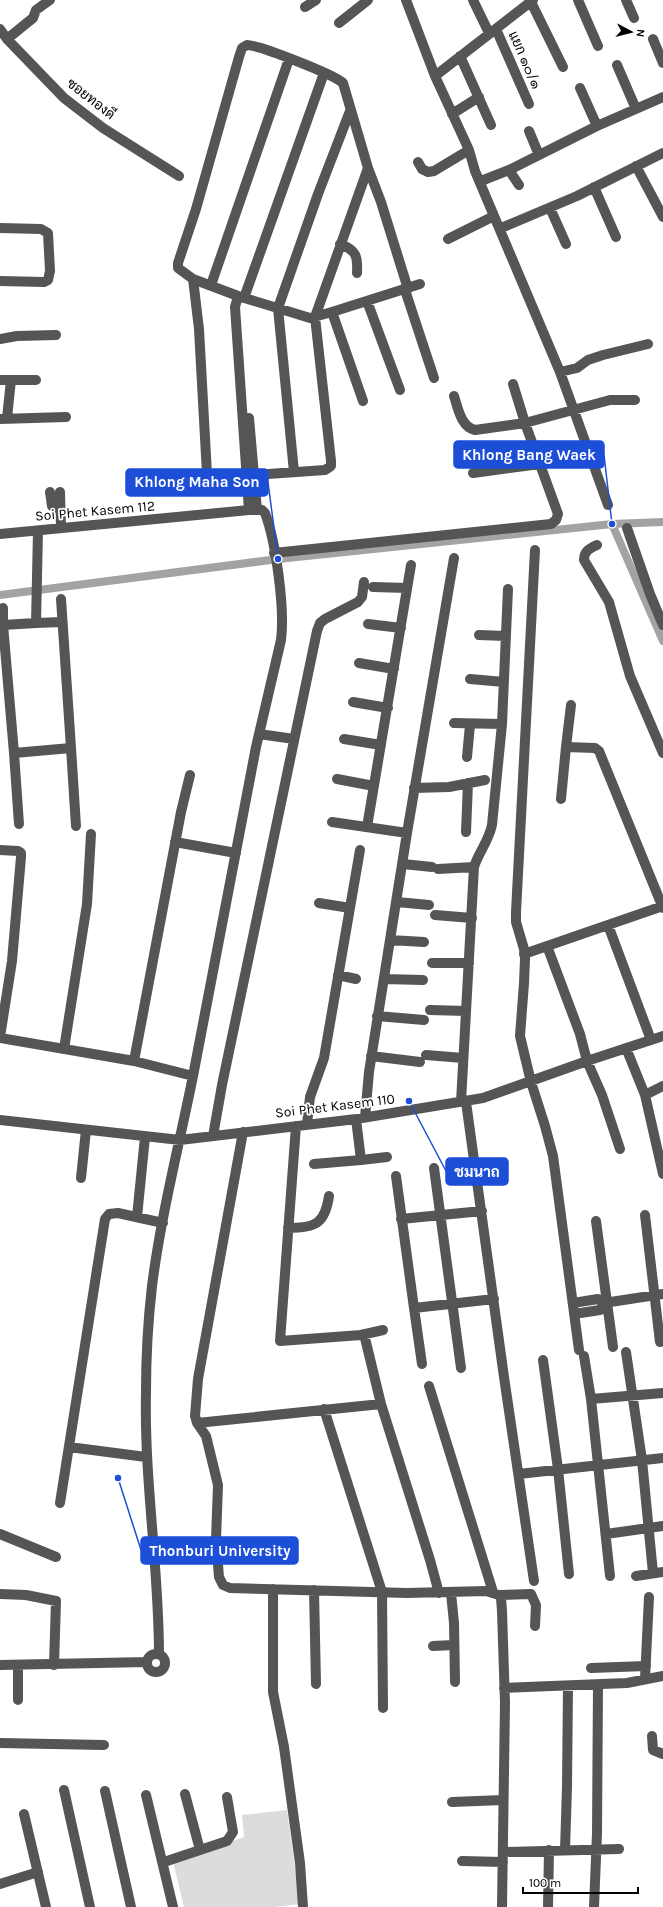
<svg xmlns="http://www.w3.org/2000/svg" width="663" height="1907" viewBox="0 0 663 1907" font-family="Karla,Sarabun,sans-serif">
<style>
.green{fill:#dcdcdc}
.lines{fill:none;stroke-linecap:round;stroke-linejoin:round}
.canal{stroke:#a3a3a3;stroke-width:8}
.minor{stroke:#555;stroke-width:10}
.labels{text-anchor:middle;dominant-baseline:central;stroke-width:3.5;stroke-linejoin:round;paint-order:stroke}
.street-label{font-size:14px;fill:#000;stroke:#fff}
.leader{fill:none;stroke:#1d4ed8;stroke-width:1.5}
.callout-dot{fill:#1d4ed8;stroke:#fff;stroke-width:1.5}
.callout{fill:#1d4ed8;stroke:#1d4ed8;stroke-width:1.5}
.callout-label{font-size:15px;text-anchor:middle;font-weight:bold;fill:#fff}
</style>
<rect width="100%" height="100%" fill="#fff"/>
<!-- green -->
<path class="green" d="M287,1810l13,94 -25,3h-91l-11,-46 71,-24 -2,-22z"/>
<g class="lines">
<!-- canal -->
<path class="canal" d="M612,524l51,117
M0,595l278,-36 334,-35 51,-2"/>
<!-- minor -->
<path class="minor" d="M406,0l29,76 34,74 6,21 85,201 48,133
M473,0l16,33
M578,0l20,46
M626,0l8,18
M531,2l32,65
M305,7l11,-7
M339,23l29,-23
M0,29l7,10 57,59 39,30 76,48
M496,29l33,75
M7,39l26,-21 3,-8 14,-10
M653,39l10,24
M460,56l31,69
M617,65l19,44
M435,76l98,-76
M580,88l17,38
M452,114l27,-17
M529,131l10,24
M418,162l4,7 6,3 6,-1 35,-21
M636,166l27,51
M509,170l10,15
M481,181l28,-11 88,-44 66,-29
M594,187l22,50
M550,208l16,36
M0,228l41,1 7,4 2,38 -2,9 -4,2 -44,-1
M501,228l76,-32 86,-43
M448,239l46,-23
M340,244c16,6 18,12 17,29
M193,279l6,50 8,145 2,4 116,-8 6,-4v-5l-16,-144 53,-149
M211,285l78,-226
M408,289l-27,-87 -13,-34 -25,-85c-8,-8 -84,-38 -96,-38l-5,3 -3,9 -43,152 -18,54v5l15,11 45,17 72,22 22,-6 88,-28
M405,290l29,88
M238,296l-3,11 14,203
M244,298l80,-225
M367,301l33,89
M332,312l31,89
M0,339l17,-3 39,-1
M560,372l17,-4 11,-8 15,-5 45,-11
M0,380h36
M454,396c4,12 7,31 21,34l50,-7 85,-23h25
M7,418l4,-38
M249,418l8,92
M0,419l66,-2
M294,472l-16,-164 40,-114 32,-83
M473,473l67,-9
M50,492l2,14 8,4
M60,492l1,36
M627,528l23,66 13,31
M38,531l-2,92 -33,2 11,128 57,-5 -10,-149
M0,534l249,-24h13l3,3c11,29 20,96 16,127l-25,107 -63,329
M597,545c-8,4 -13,6 -13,15l25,42 21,74 33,77
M535,550l-19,362v10l8,27 1,10 -1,24 -4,53 11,46 14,44 8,30 26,194
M274,553l277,-29 5,-4 2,-6 -33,-91 -12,-39
M373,587l34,1
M3,608v17
M36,623l26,-1
M368,624l33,4
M479,635l27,1
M359,663l35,6
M470,679l34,3
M353,702l35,6
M571,705l-5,42 29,1 4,3 64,157
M454,723l48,1
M259,734l35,5
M344,739l37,6
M71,748l5,78
M14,753l5,71
M467,757l3,-32
M337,779l37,7
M414,788l35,-1 36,-7
M561,799l5,-52
M332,822l75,11 -38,239 -4,45
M367,827l44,-262
M466,832l2,-49
M407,833l47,-275
M175,842l61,11
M0,850l18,1 3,2v4l-9,104 -12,76
M403,864l29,3
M438,869l36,-2
M397,902l32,3
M319,903l31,5
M435,915l37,3
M608,925l43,115
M390,940l34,2
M547,946l33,88 7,27 15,34 18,54
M524,954l139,-48
M432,963h37
M338,975l18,4
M384,979l39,1
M430,1010l36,1
M377,1016l47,4
M0,1038l134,23 59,15c-14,70 -32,139 -41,210 -4,35 -6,71 -6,106 -2,88 13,175 13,262
M626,1048l19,47 18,79
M64,1049l23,-145 4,-70
M426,1055l37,3
M371,1056l49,6
M134,1061l47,-249 9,-37
M645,1095l18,-9
M461,1102l13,-235c5,-16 14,-24 18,-42l10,-101 6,-135
M466,1102l38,275 30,204
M356,1119l5,41 26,-3
M0,1120l180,20 176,-21 127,-21 104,-37 76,-25
M307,1124l3,-27 14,-39 36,-208
M296,1126l-16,215 81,-6 22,-5
M243,1132l-45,247 -3,37 2,7 9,13 12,49 -2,55 3,37 4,8 7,3 177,5 79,-2 13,4 2,3 1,13 3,92 -3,204
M213,1136l9,-51 95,-454 3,-8 5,-4 33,-17 4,-5 2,-15
M314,1164l47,-4
M434,1168l27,200
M396,1176l18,132
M81,1178l5,-48
M645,1215l15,127
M137,1217l8,-80
M401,1219l81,-8
M596,1221l17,126
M288,1228c27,0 37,-4 41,-32
M573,1303l25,-4 6,4 -4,7 -26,4
M604,1303l59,-9
M364,1334l17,70 49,156 9,33
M626,1352l16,108 11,113
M584,1356l7,43 19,177
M543,1360l15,109 11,105
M422,1364l-8,-56 80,-9
M429,1386l64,206
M591,1399l72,-6
M324,1409l58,183 1,116
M197,1423l184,-19
M69,1447l77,10
M519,1474l144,-16
M60,1503l45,-284 4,-5 9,-1 45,10
M0,1534l56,23
M606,1534l57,-8
M636,1576l27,-4
M273,1589v103l11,55 16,116 3,44
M314,1590l2,94
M451,1593l3,30 1,59
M0,1594l26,1 30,6 -2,64
M499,1595l32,-1 5,11 -1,21
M433,1646l21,-1
M147 1663a9 9 0 1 1 18 0a9 9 0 1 1-18 0Z
M0,1665l147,-3
M18,1665v35
M591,1668l55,-2
M645,1679l4,-82
M504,1688l123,-5 36,-7
M652,1736l1,14 10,4
M0,1743l104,2
M64,1790l26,117
M105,1791l26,116
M185,1794l15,56
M146,1795l27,112
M452,1802l51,-2
M24,1814l22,93
M565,1850l2,-63 1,-101
M504,1852l115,-3
M462,1861l41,1
M164,1862l63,-21 6,-9 -6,-35
M0,1884l38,-12
M548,1907l1,-57
M594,1907l3,-74 1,-148"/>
</g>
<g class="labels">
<!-- street labels -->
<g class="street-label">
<text transform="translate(525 60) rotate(66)">แยก ๑๐/๑</text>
<text transform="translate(91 99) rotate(38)">ซอยทองดี</text>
<text transform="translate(95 511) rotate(-5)">Soi Phet Kasem 112</text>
<text transform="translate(335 1106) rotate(-7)">Soi Phet Kasem 110</text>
</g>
</g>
<!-- callouts -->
<path class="leader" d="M612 524L604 455M278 559L268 482M409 1101L446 1171M118 1478L141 1550"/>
<g class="callout-dot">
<circle cx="612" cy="524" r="4"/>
<circle cx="278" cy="559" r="4"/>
<circle cx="409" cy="1101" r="4"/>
<circle cx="118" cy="1478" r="4"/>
</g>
<g class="callout">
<rect x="454" y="441" width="150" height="27" rx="4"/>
<rect x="126" y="469" width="142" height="27" rx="4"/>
<rect x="446" y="1158" width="62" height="27" rx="4"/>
<rect x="141" y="1537" width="157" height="27" rx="4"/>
</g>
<g class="callout-label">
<text x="529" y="460">Khlong Bang Waek</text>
<text x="197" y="487">Khlong Maha Son</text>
<text x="477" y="1177">ชมนาถ</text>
<text x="220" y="1556">Thonburi University</text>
</g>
<!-- north arrow -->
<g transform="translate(631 32) rotate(97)" stroke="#ffffff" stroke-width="3" paint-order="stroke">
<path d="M0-3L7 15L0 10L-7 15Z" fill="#000000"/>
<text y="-6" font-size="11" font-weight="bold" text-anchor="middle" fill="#000000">N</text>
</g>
<!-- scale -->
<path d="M523 1887v6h115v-6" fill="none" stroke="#000000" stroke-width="2"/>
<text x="529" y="1887" font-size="12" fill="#000000" stroke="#ffffff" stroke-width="3" paint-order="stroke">100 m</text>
</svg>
